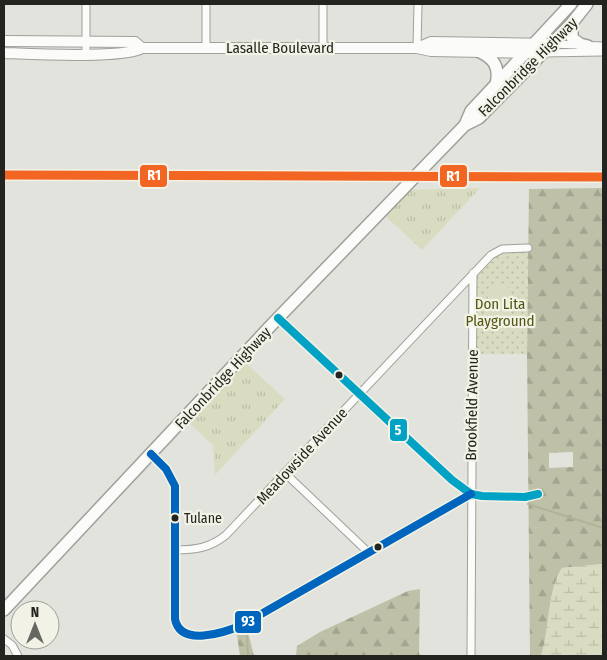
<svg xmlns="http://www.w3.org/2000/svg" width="607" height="660" viewBox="0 0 607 660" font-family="'Fira Sans Condensed',sans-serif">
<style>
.grass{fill:url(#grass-tufts)}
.forest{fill:url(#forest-firs);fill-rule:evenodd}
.wetland{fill:url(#wetland-marsh)}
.park{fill:url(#park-dots)}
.pitch{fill:#dadcc2}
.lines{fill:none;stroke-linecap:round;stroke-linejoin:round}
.stream{stroke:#b1b395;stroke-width:2}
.minor-casing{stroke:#9fa09b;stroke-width:9}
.secondary-casing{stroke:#9fa09b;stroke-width:12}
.primary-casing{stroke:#9fa09b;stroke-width:14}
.minor{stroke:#fbfbfa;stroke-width:7}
.secondary{stroke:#fbfbfa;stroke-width:10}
.primary{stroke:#fbfbfa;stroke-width:11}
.bus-1-casing{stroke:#f2f3e6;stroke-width:11}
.bus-2-casing{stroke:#f2f3e6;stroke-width:11}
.bus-1{stroke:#02a2c5;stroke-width:8}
.bus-2{stroke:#0065bd;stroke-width:8}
.rail-1-casing{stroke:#f2f3e6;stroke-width:12}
.rail-1{stroke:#f26522;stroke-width:9}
.bus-dot{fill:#23241f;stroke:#f2f3e6;stroke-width:2}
.labels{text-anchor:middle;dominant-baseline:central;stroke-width:4.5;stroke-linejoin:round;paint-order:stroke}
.bus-label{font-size:14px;fill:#23241f;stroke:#f2f3e6;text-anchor:start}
.street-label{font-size:15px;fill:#23241f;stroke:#f2f3e6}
.park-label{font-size:15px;fill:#535511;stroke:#f2f3e6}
.line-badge{stroke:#f2f3e6;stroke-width:2}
.badge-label{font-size:14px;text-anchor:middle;font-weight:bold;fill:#fff}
</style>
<defs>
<pattern id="grass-tufts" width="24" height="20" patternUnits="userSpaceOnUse" patternTransform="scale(1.25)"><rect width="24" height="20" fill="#dadcc2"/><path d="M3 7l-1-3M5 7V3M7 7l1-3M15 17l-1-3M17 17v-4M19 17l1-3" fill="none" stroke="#bbbda6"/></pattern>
<pattern id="forest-firs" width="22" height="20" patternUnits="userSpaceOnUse" patternTransform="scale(1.25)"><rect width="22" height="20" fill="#bec0a7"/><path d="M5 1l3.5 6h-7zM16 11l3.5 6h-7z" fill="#a3a58f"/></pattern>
<pattern id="wetland-marsh" width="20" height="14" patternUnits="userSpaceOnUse" patternTransform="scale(1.25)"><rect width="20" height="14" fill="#dadcc2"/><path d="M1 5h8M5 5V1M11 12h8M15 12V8" fill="none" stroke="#bbbda6"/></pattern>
<pattern id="park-dots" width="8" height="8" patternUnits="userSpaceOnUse" patternTransform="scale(1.25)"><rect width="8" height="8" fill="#dadcc2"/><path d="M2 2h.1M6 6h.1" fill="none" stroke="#bbbda6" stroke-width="1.8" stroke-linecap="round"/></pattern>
</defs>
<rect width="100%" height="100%" fill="#e2e3dc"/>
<!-- grass -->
<path class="grass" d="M480,188l-58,62 -41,-38 21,-22z
M240,358l45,41 -70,76 -2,-30 -29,-27z"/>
<!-- forest -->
<path class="forest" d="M603,188v376l-41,4c-15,23 -12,61 -21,88h-11l-3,-302 2,-165zM573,452v15l-24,1v-15z
M420,589l-1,65 3,2h-126l1,-10 23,-14 88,-41z
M246,624l8,32h-14l-4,-28z"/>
<!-- wetland -->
<path class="wetland" d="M603,564v92h-62c9,-27 6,-66 21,-88z"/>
<!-- park -->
<path class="park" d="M528,247l-1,107h-55l1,-82 18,-17z"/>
<!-- pitch -->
<path class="pitch" d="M492,285l16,2 2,2 -4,33h-18l-2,-2 3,-33z"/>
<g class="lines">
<!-- stream -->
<path class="stream" d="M528,504l75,24
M245,629l2,6 1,21"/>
<defs>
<path id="minor" d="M551,44l52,2
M206,47v-43
M323,48v-44
M417,48l1,-44
M86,53v-49
M542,53l61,-1
M278,318l174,162 19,14 11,2 43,1 13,-3
M151,454l15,15 9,17v133c5,28 49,14 67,6l229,-131
M286,474l82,78
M175,550c20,0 35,-2 51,-15l265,-280 11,-6 26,-1
M4,639l8,6 6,11
M471,656l2,-383"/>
<path id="secondary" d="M4,41l131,1 7,6
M417,48l14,-6 120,2
M4,53c27,1 119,6 138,-5h275l14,3 111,2"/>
<path id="primary" d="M572,23v15l8,6 8,2
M478,51c16,7 22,16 18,33
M465,125l6,-14 100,-107
M4,610l274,-292 187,-193 14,-7 93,-95 15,-19"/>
</defs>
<!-- minor casing -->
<use href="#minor" class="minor-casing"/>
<!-- secondary casing -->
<use href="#secondary" class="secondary-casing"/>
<!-- primary casing -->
<use href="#primary" class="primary-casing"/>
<!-- minor -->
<use href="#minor" class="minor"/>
<!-- secondary -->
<use href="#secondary" class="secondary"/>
<!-- primary -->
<use href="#primary" class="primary"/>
<defs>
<path id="bus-1" d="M278,318l174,162 19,14 11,2 43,1 13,-3"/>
<path id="bus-2" d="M151,454l15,15 9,17v133c5,28 49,14 67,6l229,-131"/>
</defs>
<!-- bus-1 casing -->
<use href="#bus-1" class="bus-1-casing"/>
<!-- bus-2 casing -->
<use href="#bus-2" class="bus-2-casing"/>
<!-- bus-1 -->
<use href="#bus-1" class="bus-1"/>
<!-- bus-2 -->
<use href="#bus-2" class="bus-2"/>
<defs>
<path id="rail-1" d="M4,175l599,2"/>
</defs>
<!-- rail-1 casing -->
<use href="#rail-1" class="rail-1-casing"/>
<!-- rail-1 -->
<use href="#rail-1" class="rail-1"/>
</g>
<!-- markers -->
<g class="bus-dot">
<circle cx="339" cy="375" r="4.5"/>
<circle cx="175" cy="518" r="4.5"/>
<circle cx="378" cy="547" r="4.5"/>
</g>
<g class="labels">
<!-- bus labels -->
<g class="bus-label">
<text x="184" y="518">Tulane</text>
</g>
<!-- street labels -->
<g class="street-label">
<text x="280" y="48">Lasalle Boulevard</text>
<text transform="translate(528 67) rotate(-45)">Falconbridge Highway</text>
<text transform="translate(223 378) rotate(-47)">Falconbridge Highway</text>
<text transform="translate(472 405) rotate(-89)">Brookfield Avenue</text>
<text transform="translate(302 456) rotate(-47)">Meadowside Avenue</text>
</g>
<!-- park labels -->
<g class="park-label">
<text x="500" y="304">Don Lita<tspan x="500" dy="17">Playground</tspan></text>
</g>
</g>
<g class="line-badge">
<rect x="139" y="164" width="29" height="24" rx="5" fill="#f26522"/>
<rect x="439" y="164" width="29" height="24" rx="5" fill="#f26522"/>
<rect x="389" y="418" width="19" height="24" rx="5" fill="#02a2c5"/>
<rect x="234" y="610" width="28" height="24" rx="5" fill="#0065bd"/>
</g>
<g class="badge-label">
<text x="154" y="180">R1</text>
<text x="453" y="181">R1</text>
<text x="398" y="435">5</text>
<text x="248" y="626">93</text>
</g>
<!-- border -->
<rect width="607" height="660" fill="none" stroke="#23241f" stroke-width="10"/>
<!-- north arrow -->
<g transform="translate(35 625)"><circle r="24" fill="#f2f3e6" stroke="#9fa096"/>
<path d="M0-4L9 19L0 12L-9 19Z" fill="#666761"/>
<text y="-8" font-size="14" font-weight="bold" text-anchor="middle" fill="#23241f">N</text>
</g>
</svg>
